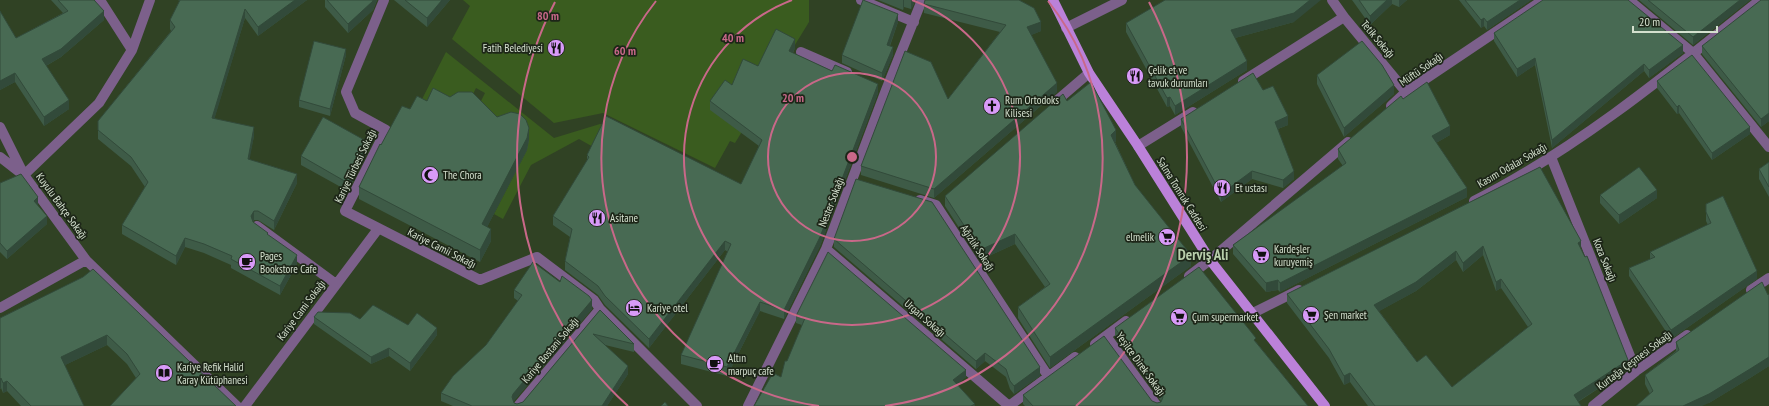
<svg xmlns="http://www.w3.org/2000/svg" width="1769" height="406" viewBox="0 0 1769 406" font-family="'PT Sans Narrow',sans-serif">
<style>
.green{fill:#3a5c1f}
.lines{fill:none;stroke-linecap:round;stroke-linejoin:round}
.minor{stroke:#7c608b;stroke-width:10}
.major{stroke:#bb81d9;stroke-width:10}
.wall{fill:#3e5b47;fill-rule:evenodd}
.shaded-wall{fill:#324a3a}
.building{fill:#486a53;stroke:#324a3a;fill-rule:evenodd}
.ring{fill:none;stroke:#c96889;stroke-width:2}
.labels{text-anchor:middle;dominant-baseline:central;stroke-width:3.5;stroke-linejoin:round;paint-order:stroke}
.street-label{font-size:11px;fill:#d4e0ce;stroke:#1d2618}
.poi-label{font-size:11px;fill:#d4e0ce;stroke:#1d2618;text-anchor:start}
.district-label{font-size:15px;font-weight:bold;fill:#b8ceab;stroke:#1d2618}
.centre{fill:#c96889;stroke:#1d2618;stroke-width:2}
.ring-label{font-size:12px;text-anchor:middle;font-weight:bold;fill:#c96889;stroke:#1d2618;stroke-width:3.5;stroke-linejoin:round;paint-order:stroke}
</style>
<rect width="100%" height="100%" fill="#304224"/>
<!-- green -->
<path class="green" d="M463,0h346v22l-74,121 -5,-2 -15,27 -112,-55 -49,10 -102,-84 18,-33z
M446,52l108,86 46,-14 6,1 -11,23 -16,-9 -48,26 -28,54 -9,-5 33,-64 -50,-41 8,-16 -9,-5 -8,16 -51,5z"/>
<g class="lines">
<!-- minor -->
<path class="minor" d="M100,0l32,50
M384,0l-38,92 9,21 31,17 -41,81 135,69 57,-23 57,43 6,9 97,97
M861,0l53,22
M1332,0l12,17 62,75
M1629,0l64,53 76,94
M1066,28l56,-28
M801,52l46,20
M1243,81l101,-64
M1054,103l35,-30
M1391,106l15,-14 137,-92
M0,127l24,48 62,85 151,146
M1138,146l55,-34
M0,157l22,17
M1551,157l85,214
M24,175l75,-72 33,-53 18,-50
M920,200l16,5 112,171
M1474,201c104,-53 195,-128 286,-201
M257,226l79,58
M826,249l183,157
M1189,276l21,-16 138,-118
M1751,290l18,-12
M0,308l86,-48
M1253,313l46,-23
M1106,336l51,70
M1095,344l31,-23
M245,406l133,-177
M518,406l82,-97
M748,406l78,-157 60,-159 36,-90
M1009,406l66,-49
M1593,406l43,-35 51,-36"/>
<!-- major -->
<path class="major" d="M1053,0l36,73 49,73 72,114 115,146"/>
</g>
<!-- wall -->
<path class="wall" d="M51,0h43l10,20 -43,37 -15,9 23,43 -25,17 -29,-44 -15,8v-79l16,27 47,-25z
M178,0h129l-49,36 -13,-18 -31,101 40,17 -5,23 48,24 -23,47 -16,-10h-4l-1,2 15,13 29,29 -17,31 -49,-27v-3l-27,-12 -19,-6 -9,18 -54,-31v-9l23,-38 -14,-21 -33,-27v-18l73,-90 -1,-2v-9l10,-19z
M325,0h52l-4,10 -25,23 -23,-26z
M394,0h56l-23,27z
M878,0h38l-5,9 -7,-2 -1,3z
M1352,0h55l-8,7 -7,-3 -22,21z
M1459,0h72l-44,30 -3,-4 -3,2z
M1639,0h111l-57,45z
M1769,0v121l-8,6 -59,-73v-8z
M924,4l117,27 -10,4 26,57 -123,106 -73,-23v-9l87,-67 52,-67 -76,-19z
M898,22l-8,24 3,9 -11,26 -40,-18v-8z
M1294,22l-59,16 12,32 -72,45 -5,-9 -3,1 -41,-75v-9z
M1494,33l189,20 -34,25 -5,-7 -92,77 -17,-83 -18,12 -23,-36z
M795,48l-2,5 85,40 -58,153 -36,73 -24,-8 -33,65 -46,-12v-9l47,-103 -3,-2 -76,98 -44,-43 -7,-10 -33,-25v-9l5,-24 -17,-12v-9l34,-55v-6l154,29 18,-38 -49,-36v-9l48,-35z
M346,55l-16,61 -31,-9v-7z
M1317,75l77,19 -50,43 -27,-53z
M1657,81l93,53 -38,26 -33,-47 -2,1 -20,-26z
M1263,90l25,35 -10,4 16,50 -11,9 -31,-9 -31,23 -40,-75v-8z
M450,97l79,43 -2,10 -40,77 4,14 -11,21 -121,-63v-12l22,-42 29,-36 17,-8z
M1403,99l47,36 -14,8 31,54 -187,95 -2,-2 -12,2 -33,-38v-9l110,-79 -5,-7v-10z
M1067,101l49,40 -1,1 20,43 56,81 -141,102 -32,-50v-11l27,-20 -30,-43 -35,16 -35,-54v-10z
M368,150l-20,41 -47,-26v-9z
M1769,162v35l-10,-18v-10z
M1540,167l41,82 47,120 -50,33 3,4h-213l-18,-24 -6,3 -15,-27 -42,-55v-9zM1483,255l13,36 5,-3 27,39 -76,60 -35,-25 -38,-51 37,-20 40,-31 7,12z
M0,183l38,23 9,18 -40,35 -7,-7z
M1600,195l57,3 -38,26 -19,-21z
M1706,204l51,75 -86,60 -42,-63v-8l21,-8v-8l58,-27 -2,-4z
M834,239l206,137 -26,18 -4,-5 -4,-12 -21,-16 -9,8 -142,-122z
M83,277l153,129 -100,-28 -9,-14 -20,-19 -42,20 19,41h-63l-14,-15 -4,2 -2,-5 -1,1v-71z
M514,290l78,19 -79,93 1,1 3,1 6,-2 77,-92 34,34v8l-29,-7 23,29 -21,32h-154l-12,-5v-8l45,-48 32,-44 -4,-3z
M1769,294v72l-19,12 -41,25 -59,-9 -5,-10v-9l31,-24v-9z
M796,316l170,61 -9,7 18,22 -194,-29 21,-52 -6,-2z
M314,317l46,2 48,6 29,10 -27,36 -21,-15 -18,8 -57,-40z
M1115,328l141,14 52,64h-283l-2,-2v-9l129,6 5,2 4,-1v-1l-46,-64z"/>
<!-- shaded-wall -->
<path class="shaded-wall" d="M295,0h12l-49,36v-9z
M373,0h4l-4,10 -25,23v-9z
M442,0h8l-23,27v-9z
M903,0h1v7l-1,3z
M911,0h5l-5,9z
M1310,0h11l-27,22 -63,17v-9z
M1387,0h5v4l-22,21v-9z
M1399,0h8l-8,7z
M1520,0h11l-44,30v-8z
M1740,0h10l-57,45v-8z
M245,9v9l-33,109v-9z
M104,11v9l-43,37 -19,11v-9z
M898,14v8l-11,31v-8z
M1484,18v8l-3,2v-8z
M1041,22v9l-14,6v-10z
M795,39v9l-6,12v-9z
M1683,45v8l-34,25v-8z
M893,47v8l-11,26v-8z
M346,49v6l-16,61v-7z
M1535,58v7l-18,12v-8z
M1247,61v9l-72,45v-9z
M1644,64v7l-92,77v-8z
M15,73v9l-15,8v-9z
M1057,83v9l-123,106v-9z
M878,84v9l-58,153 -36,73v-9z
M1394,85v9l-50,43v-9z
M1170,97v9l-3,1v-9z
M69,100v9l-25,17v-9z
M1679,105v8l-2,1v-7z
M1769,113v8l-8,6v-8z
M1288,116v9l-13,5v-8z
M1450,126v9l-18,10v-9z
M254,127v9l-6,32v-9z
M1750,127v7l-38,26v-7z
M529,128v12l-2,10 -45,87v-13z
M1116,130v11l-5,4v-10z
M368,142v8l-20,41v-8z
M1252,171v8l-31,23v-8z
M1294,171v8l-11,9v-8z
M297,174v9l-23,47v-9z
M1467,188v9l-187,95v-9z
M1657,190v8l-38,26v-9z
M38,197v9l-4,3v-8z
M254,211v9l-3,5v-9z
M47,216v8l-40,35v-8z
M491,229v12l-11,21v-12z
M1015,234v10l-35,16v-10z
M185,238v9l-9,18v-9z
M725,241v9l-76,98v-9z
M1581,241v9l-3,-7z
M1483,246v9l-20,17v-9z
M1456,251v9l-40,31 -42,23v-9z
M297,255v9l-17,31v-9z
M1191,255v11l-141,102v-11z
M1757,271v8l-86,60v-9z
M1501,279v9l-5,3v-9z
M1278,280v10l-12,2v-9z
M592,300v9l-79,93 -1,-5 1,-3z
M760,302v9l-33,65v-9z
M437,328v7l-27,36v-8z
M107,335v10l-46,22v-10z
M389,348v8l-18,8v-7z
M985,353v8l-9,8v-8z
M1769,357v9l-19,12 -41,25 -7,3h-19z
M1628,360v9l-54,35v-9z
M628,366v8l-21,32h-5z
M1040,367v9l-26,18v-8z
M966,370v7l-13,11v-8z
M1350,373v9l-6,3v-9z
M1,378v10l-1,1v-10z
M7,381v10l-4,2v-10z"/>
<!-- building -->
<path class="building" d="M58,0h36l10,11 -43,38 -19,10 27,41 -25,17 -29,-44 -15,8v-70l16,27 52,-27z
M180,0h115l-37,27 -13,-18 -33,109 42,9 -6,32 49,15 -23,47 -16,-10h-4l-3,5 2,6 15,11 -1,1 30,21 -17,31 -49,-27 1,-3 -28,-12 -19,-6 -9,18 -54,-31 26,-43 -17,-25 -33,-27v-9l77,-94 -5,-7z
M327,0h46v1l-25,23z
M405,0h37l-15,18z
M863,0l35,14 -11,31 6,2 -11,26 -40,-18z
M925,0h94l15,8 7,14 -14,5 30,56 -123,106 -73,-23 44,-115 26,11 17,37 58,-74 -82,-21z
M1165,0h145l-16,13 -63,17 16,31 -72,45 -5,-9 -3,1 -41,-75z
M1359,0h28l-17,16z
M1465,0h55l-33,22 -3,-4 -3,2z
M1543,0h85l55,45 -34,25 -5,-6 -92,76 -17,-82 -18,11 -23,-36z
M1648,0h92l-47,37z
M1761,0h8v113l-8,6 -59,-73z
M776,29l19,10 -6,12 43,20 3,-6 43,19 -58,153 -36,73 -24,-8 -33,65 -46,-12 50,-111 -6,-3 -76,98 -44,-43 -7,-10 -33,-25 7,-32 -19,-13 36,-59 -2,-2 19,-39 135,68 21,-44 -52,-39 15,-21 7,5 11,-26 15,7z
M314,41l32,8 -16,60 -31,-9z
M1362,41l20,24 12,20 -50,43 -27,-53z
M1692,55l58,72 -38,26 -33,-48 -2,2 -20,-26z
M1253,73l10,17 10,-4 15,30 -13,6 19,49 -11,9 -31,-9 -31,23 -40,-75z
M1091,82l25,48 -5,5 24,50 56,70 -141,102 -32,-50 32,-23 -35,-50 -35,16 -35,-54 118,-102 4,7z
M1427,82l23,44 -18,10 35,52 -187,95 -2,-3 -12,3 -33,-38 113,-82 -8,-14 63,-53 2,3z
M433,88l17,9 8,-5h14l25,25 14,-5 9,2 6,6 3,8 -2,10 -45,86 9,5 -11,21 -121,-63 21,-43 1,1 21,-39 8,3 7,-13 10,5z
M323,117l45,25 -20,41 -47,-27z
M1769,162v25l-10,-18z
M1540,167l40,72 1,2 -3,2 7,14 2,-1 41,104 -54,35 7,11h-206l-25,-33 -6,3 -15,-27 -42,-55zM1483,246l13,36 5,-3 31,45 -80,63 -26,-32 -9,7 -43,-57 42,-23 40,-31 7,12z
M1639,167l18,23 -38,25 -19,-20z
M21,174l17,23 -4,4 13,15 -40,35 -7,-8v-60z
M856,179l76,23 108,165 -26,19 -4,-5 -4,-12 -21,-16 -9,8 -142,-122z
M1723,196l34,75 -86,59 -42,-62 26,-11 -5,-5 61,-29 -5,-11v-8z
M828,252l138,118 -13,10 22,24 -4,2h-217l19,-33 8,4 4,-16h2l18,-43 -9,-2z
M533,262l27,20 2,-6 27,20 3,4 -79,94 -1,3 2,6 3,1 6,-2 77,-92 34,34 -41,-10 35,32 -26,40h-130l-31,-13 12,-17 33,-31 36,-50 -8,-5z
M1199,267l57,71 -2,2 54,66h-275l-10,-11 81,-59 48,65 5,2 4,-1 2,-5 -1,-4 -47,-65z
M93,269l143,137h-126l30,-32 -13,-20 -20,-19 -46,22 23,49h-53l-24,-25 -4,2 -2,-5 -1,1v-61l83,-41z
M1762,282l6,13 1,-1v63l-19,12 -41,25 -26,12h-47l17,-15 -8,-16 34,-25 -3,-8z
M373,305l35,20 9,-12 20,15 -27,35 -21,-15 -18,9 -57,-40 4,-5 32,1 10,6z
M665,402l3,4h-7z"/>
<!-- distance rings -->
<g class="ring">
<circle cx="852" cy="157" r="84"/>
<path d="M912 0A168 168 0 1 1 792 0"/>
<path d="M819 406A251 251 0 0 1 656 1M1048 1A251 251 0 0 1 885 406"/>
<path d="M628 406A335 335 0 0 1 555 2M1149 2A335 335 0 0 1 1076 406"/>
</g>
<!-- icons -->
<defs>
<symbol id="restaurant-disc" viewBox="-11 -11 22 22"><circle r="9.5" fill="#d89af8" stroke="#1d2618"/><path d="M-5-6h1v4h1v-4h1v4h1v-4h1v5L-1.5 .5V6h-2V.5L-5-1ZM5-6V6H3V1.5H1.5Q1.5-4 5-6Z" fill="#111"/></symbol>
<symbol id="church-disc" viewBox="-11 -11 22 22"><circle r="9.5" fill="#d89af8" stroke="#1d2618"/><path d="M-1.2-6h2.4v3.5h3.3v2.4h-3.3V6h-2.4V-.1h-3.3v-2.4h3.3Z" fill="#111"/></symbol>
<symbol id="mosque-disc" viewBox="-11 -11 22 22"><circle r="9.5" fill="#d89af8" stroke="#1d2618"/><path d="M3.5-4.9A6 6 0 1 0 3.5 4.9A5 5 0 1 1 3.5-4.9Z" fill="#111"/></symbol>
<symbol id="supermarket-disc" viewBox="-11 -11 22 22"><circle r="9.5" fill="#d89af8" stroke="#1d2618"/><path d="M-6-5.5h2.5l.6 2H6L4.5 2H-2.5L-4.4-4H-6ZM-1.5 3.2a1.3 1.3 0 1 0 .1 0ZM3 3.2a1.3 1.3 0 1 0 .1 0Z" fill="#111"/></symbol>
<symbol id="cafe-disc" viewBox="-11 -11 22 22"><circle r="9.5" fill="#d89af8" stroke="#1d2618"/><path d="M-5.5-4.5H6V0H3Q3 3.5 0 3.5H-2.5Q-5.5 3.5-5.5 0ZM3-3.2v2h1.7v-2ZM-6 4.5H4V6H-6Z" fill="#111"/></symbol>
<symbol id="hotel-disc" viewBox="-11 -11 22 22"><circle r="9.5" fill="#d89af8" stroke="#1d2618"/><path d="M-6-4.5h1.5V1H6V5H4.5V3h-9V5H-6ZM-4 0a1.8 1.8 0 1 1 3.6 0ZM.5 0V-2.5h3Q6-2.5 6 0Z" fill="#111"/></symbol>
<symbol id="library-disc" viewBox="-11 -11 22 22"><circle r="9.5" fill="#d89af8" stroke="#1d2618"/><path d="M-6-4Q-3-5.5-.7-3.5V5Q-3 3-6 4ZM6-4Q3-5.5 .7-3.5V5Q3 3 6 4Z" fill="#111"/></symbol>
</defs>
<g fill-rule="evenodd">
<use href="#restaurant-disc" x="546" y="38" width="20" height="20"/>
<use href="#restaurant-disc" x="1125" y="66" width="20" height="20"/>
<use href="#church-disc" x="982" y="96" width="20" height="20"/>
<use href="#mosque-disc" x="420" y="165" width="20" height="20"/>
<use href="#restaurant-disc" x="1212" y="178" width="20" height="20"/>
<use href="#restaurant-disc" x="587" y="208" width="20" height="20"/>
<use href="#supermarket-disc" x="1157" y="227" width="20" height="20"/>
<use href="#supermarket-disc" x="1251" y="245" width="20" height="20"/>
<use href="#cafe-disc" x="237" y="252" width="20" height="20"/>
<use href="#hotel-disc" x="624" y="298" width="20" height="20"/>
<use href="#supermarket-disc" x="1301" y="305" width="20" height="20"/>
<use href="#supermarket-disc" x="1169" y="307" width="20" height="20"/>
<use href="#cafe-disc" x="705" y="354" width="20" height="20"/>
<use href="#library-disc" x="154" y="363" width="20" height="20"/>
</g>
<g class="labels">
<!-- street labels -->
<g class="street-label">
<text transform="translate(1378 39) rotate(50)">Tetik Sokağı</text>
<text transform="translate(1421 69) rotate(-35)">Müftü Sokağı</text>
<text transform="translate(1512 165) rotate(-30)">Kasım Odalar Sokağı</text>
<text transform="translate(355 166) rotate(-64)">Kariye Türbesi Sokağı</text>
<text transform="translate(1182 194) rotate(58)">Salma Tomruk Caddesi</text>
<text transform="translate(831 202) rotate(-69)">Nester Sokağı</text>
<text transform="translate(62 206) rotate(54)">Kuyulu Bahçe Sokağı</text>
<text transform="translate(442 248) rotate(27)">Kariye Camii Sokağı</text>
<text transform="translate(978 248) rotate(57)">Ağızlık Sokağı</text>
<text transform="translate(1605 260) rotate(68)">Koza Sokağı</text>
<text transform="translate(301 310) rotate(-53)">Kariye Cami Sokağı</text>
<text transform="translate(925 318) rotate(41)">Urgan Sokağı</text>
<text transform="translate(550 350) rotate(-50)">Kariye Bostani Sokağı</text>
<text transform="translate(1634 360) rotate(-37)">Kurtağa Çeşmesi Sokağı</text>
<text transform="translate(1141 364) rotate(54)">Yeşilce Direk Sokağı</text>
</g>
<!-- poi labels -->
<g class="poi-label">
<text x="543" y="48" text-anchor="end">Fatih Belediyesi</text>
<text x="1148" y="70">Çelik et ve<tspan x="1148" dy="13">tavuk durumları</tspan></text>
<text x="1005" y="100">Rum Ortodoks<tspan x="1005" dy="13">Kilisesi</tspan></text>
<text x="443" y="175">The Chora</text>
<text x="1235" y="188">Et ustası</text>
<text x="610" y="218">Asitane</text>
<text x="1154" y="237" text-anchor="end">elmelik</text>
<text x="1274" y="249">Kardeşler<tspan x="1274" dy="13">kuruyemiş</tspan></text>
<text x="260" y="256">Pages<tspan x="260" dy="13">Bookstore Cafe</tspan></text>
<text x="647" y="308">Kariye otel</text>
<text x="1324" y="315">Şen market</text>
<text x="1192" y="317">Çum supermarket</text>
<text x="728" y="358">Altın<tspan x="728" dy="13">marpuç cafe</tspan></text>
<text x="177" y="367">Kariye Refik Halid<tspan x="177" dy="13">Karay Kütüphanesi</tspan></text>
</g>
<!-- district labels -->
<g class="district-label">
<text x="1203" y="254">Derviş Ali</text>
</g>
</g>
<circle cx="852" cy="157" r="6" class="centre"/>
<g class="ring-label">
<text x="548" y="20">80 m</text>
<text x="733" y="42">40 m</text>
<text x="625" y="55">60 m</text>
<text x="793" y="102">20 m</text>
</g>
<!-- scale -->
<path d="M1633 26v6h84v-6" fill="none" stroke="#d4e0ce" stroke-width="2"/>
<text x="1639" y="26" font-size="12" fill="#d4e0ce" stroke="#1d2618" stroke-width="3" paint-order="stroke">20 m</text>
</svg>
